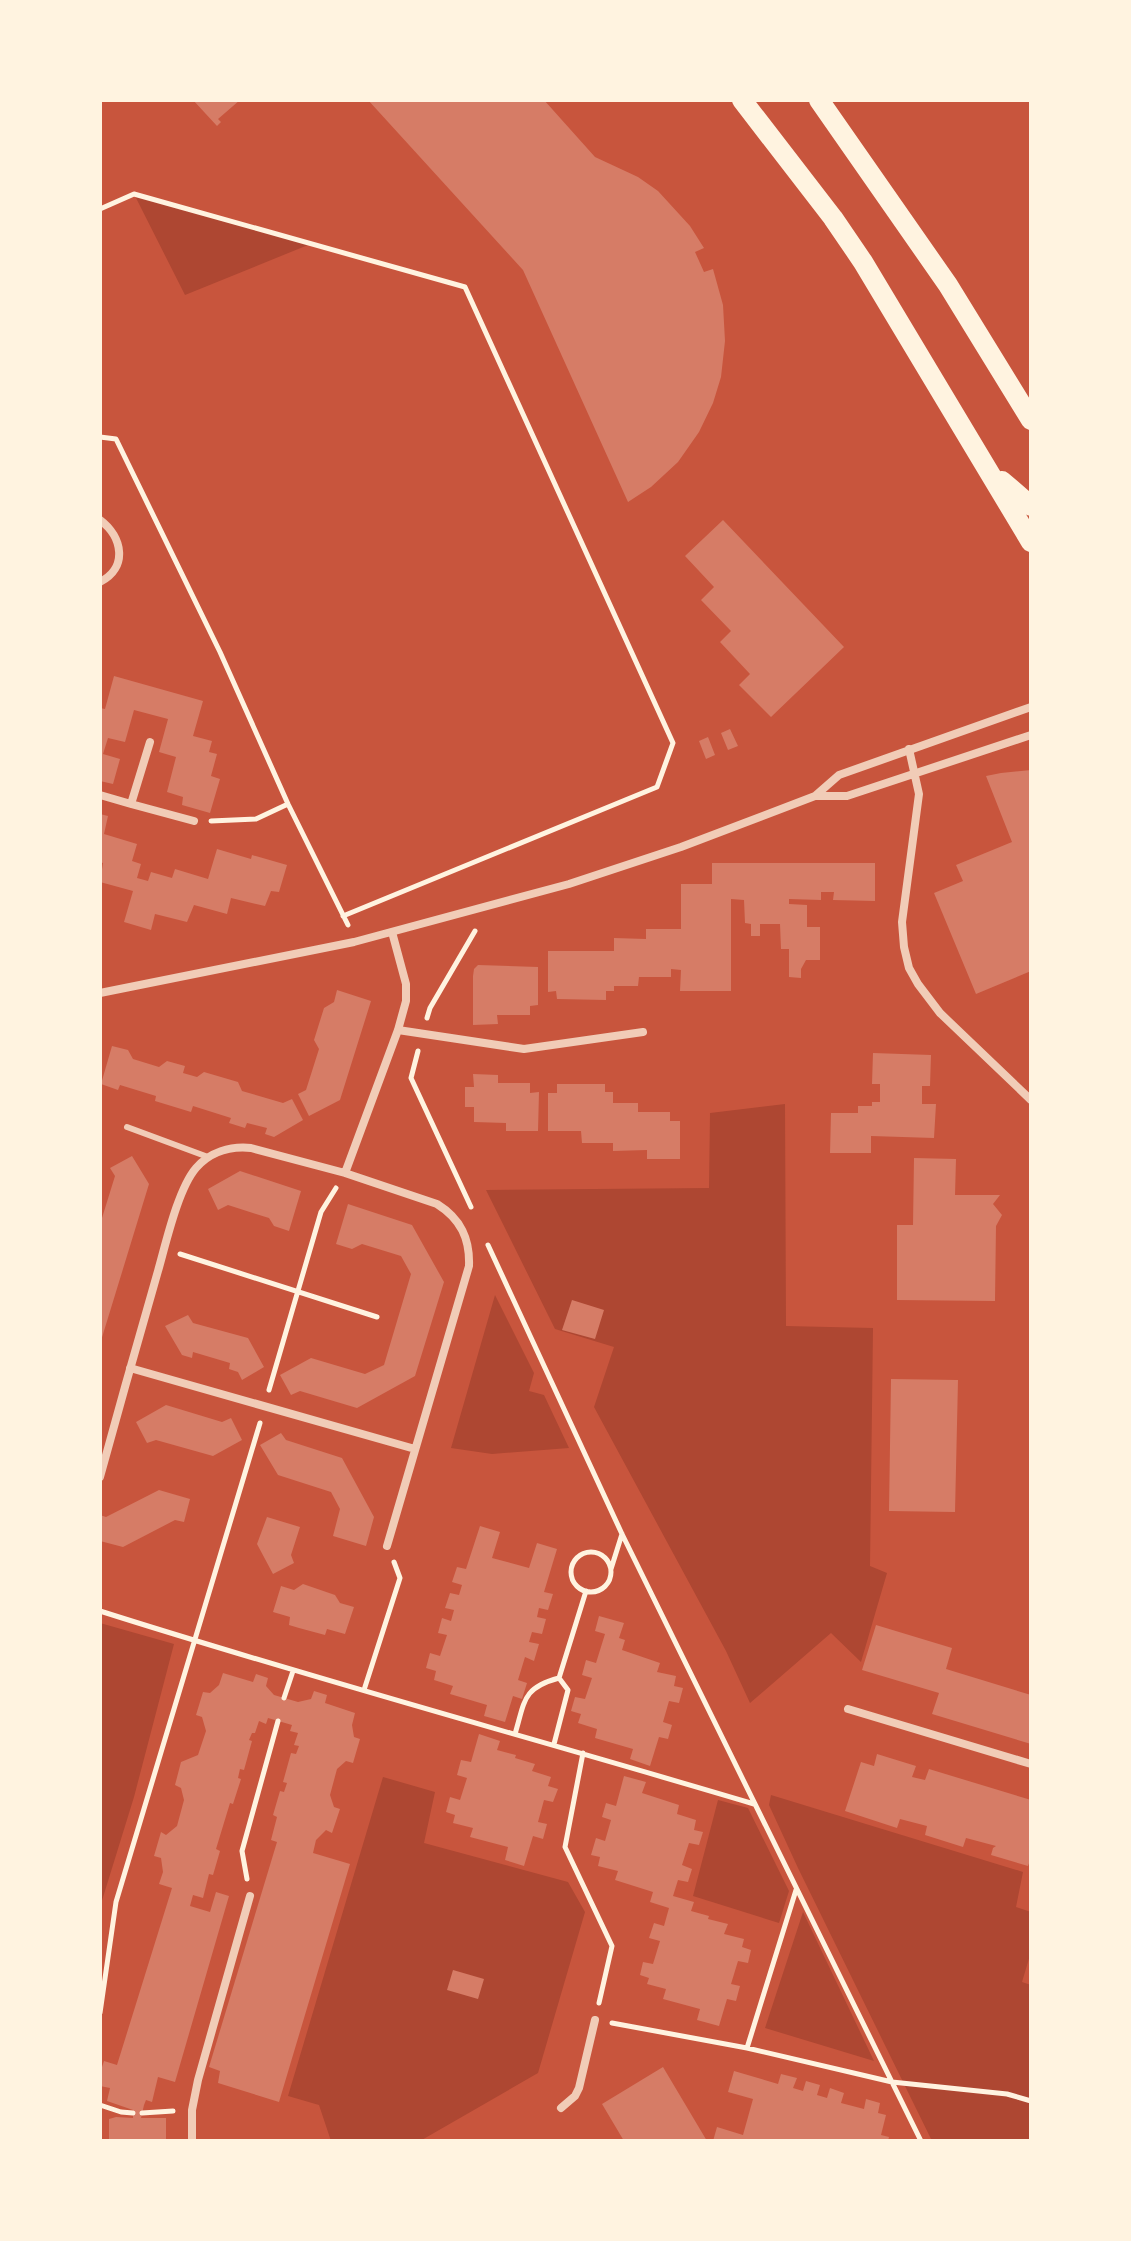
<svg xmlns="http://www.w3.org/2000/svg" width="1131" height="2241" viewBox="0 0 1131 2241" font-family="Montserrat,sans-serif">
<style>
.green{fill:#ae4732}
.building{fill:#d67c66}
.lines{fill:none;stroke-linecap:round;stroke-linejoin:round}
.path{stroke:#fff3e0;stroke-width:5}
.service{stroke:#f1ccb7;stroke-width:6}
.minor{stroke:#f1ccb7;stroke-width:8}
.primary{stroke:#fff3e0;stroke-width:20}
</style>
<rect width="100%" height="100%" fill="#c8553d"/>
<!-- green -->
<path class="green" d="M134,194l179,49 -128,52z
M785,1104l1,222 87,2 -3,238 17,7 -26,89 -30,-29 -81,70 -24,-52 -132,-244 20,-60 -59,-18 -69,-139 223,-2 1,-75z
M495,1295l39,78 -5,18 15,4 25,53 -77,6 -41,-6z
M100,1623l74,21 -40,153 -34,110z
M383,1777l52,15 -11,51 144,39 17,30 -47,161 -118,68h-89l-12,-36 -31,-9z
M771,1795l252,77 -7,35 15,5v40l-9,30 9,3v156h-99l-134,-273 -29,-63z
M718,1800l30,8 41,83 -10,32 -86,-27z
M803,1912l71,149 -109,-33z"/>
<!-- building -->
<path class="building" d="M193,100h47l-22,19 3,3 -4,4z
M368,100h176l51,57 43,20 20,14 32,35 14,22 -9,4 9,20 9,-3 10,36 2,36 -4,36 -8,26 -14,29 -21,30 -27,25 -23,15 -105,-232z
M723,520l121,127 -73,70 -32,-32 11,-11 -30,-32 11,-11 -30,-31 13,-13 -29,-31z
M114,676l89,25 -10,35 19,5 -3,11 8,2 -6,22 9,3 -10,34 -28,-8 1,-8 -16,-5 9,-35 -17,-5 9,-33 -34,-9 -9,32 -17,-4 -5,16 17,5 -7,25 -13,-3v-73l5,1z
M730,729l8,17 -10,4 -7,-17z
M708,737l7,18 -9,4 -7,-18z
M1031,770v201l-55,23 -42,-101 29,-12 -7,-16 56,-23 -26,-66 15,-3z
M100,814l8,2 -4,18 33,10 -5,17 9,3 -4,14 11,3 3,-9 21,6 3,-9 33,10 9,-30 34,10 1,-4 35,10 -8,27 -8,-1 -6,15 -34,-8 -4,16 -33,-9 -7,17 -32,-8 -4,16 -27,-8 9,-31 -33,-9 3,-19 -3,-1z
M712,863h163v38l-42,-1 1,-8h-13v8l-32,-1v5l18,1v22h13v33h-14l-5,9v9l-12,-1v-28h-8l-1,-25h-20v12h-9v-12l-6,-1 -1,-23 -13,-1v92h-51l1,-21 -10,-1v8h-32l-1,9h-24v5h-8v9l-49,-1 -1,-8 -8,1v-41h66v-13l32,1v-10h35v-45h31z
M478,965l60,2v38l-8,1v9h-33l1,9 -25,1v-49l1,-7z
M337,990l34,11 -31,99 -31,16 -11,-22 8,-4 13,-41 -5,-9 10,-32 10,-6z
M112,1046l16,4 5,9 26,8 8,-6 18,5 -2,7 14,4 7,-5 34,10 4,9 41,12 9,-4 11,21 -29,17 -9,-3 2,-6 -20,-5 -2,5 -16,-5 2,-5 -38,-12 -2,6 -36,-11 1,-5 -36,-11 -2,5 -17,-6z
M873,1053l58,2 -1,31h-8v18h14l-2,34 -63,-2v17h-41l1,-40h27v-7h14v-4h8v-18h-8z
M473,1074l25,1v8h32v10l9,-1 -1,39h-32v-8l-32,-1v-15h-9v-20h9z
M557,1084h48v8h8v11h25v9h32v9h10v38h-33v-9l-34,1v-8h-31l-1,-12h-33v-38h9z
M132,1156l17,28 -49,160v-125l2,-1 13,-42 -5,-8z
M914,1158l42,1 -1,36h45l-7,9 9,11 -6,11 -1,75 -98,-1v-75h16z
M240,1171l61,20 -12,40 -15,-5 -5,-8 -13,-4 -28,-9 -10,5 -10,-21z
M348,1204l64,21 32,57 -29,94 -58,32 -57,-17 -9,4 -11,-20 31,-17 54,16 19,-9 27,-91 -10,-18 -39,-12 -10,5 -16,-5z
M572,1300l32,10 -9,29 -33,-9z
M188,1315l5,8 55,15 16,29 -22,13 -4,-8 -9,-3 1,-6 -37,-11 -1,6 -10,-3 -17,-29z
M891,1379l67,1 -3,132 -66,-1z
M166,1405l56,17 9,-4 11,22 -29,16 -57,-16 -9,3 -11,-21z
M281,1433l5,7 56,18 32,59 -8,29 -33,-10 7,-27 -9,-17 -53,-17 -18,-30z
M159,1490l31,9 -6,23 -9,-2 -52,27 -23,-6v-26l6,2z
M267,1517l33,10 -9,28 3,8 -21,11 -16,-30z
M480,1526l20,6 -8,26 37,10 8,-25 20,6 -13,43 9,2 -5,16 -9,-2 -2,9 9,2 -4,15 -10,-2 -3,10 10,2 -5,17 -9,-4 -7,23 9,3 -5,16 -9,-3 -8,26 -21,-6 3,-11 -37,-11 3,-8 -19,-6 2,-9 -10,-3 4,-15 10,3 7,-21 -9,-2 4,-15 9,3 3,-11 -9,-2 5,-15 9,2 3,-10 -10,-3 5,-15 9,2z
M303,1584l32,11 5,8 14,4 -9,27 -18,-5 -2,6 -26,-7 -10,-3 1,-8 -17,-5 8,-26 13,4z
M599,1616l25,7 -5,15 6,2 -3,10 38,13 -3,9 19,4 -2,10 9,2 -4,15 -10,-2 -6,21 9,3 -4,14 -9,-2 -9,29 -20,-7 3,-10 -38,-11 2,-9 -19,-6 3,-9 -10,-3 4,-14 10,2 7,-21 -10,-3 4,-15 10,3 9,-29 -10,-3z
M876,1625l76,23 -6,21 85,26v49l-99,-30 7,-21 -77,-23z
M223,1673l30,9 3,-8 12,4 -2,8 8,9 24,7 13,-3 3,-8 13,4 -2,8 30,10 -3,12 2,12 6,2 -7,24 -7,-2 -9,8 -7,26 4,12 6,2 -8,24 -6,-3 -10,10 -3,13 37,11 -71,238 -61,-19 2,-12 -11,-4 68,-225 -6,-2 6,-23 -4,-2 7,-24 4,1 3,-9 -4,-1 8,-29 5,1 3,-8 -5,-1 4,-12 -8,-2 2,-6 -24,-7 -2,6 -7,-3 -4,12h-3l-3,7 3,1 -8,29 -4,-1 -2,9 3,1 -8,25 -3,-1 -14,46 4,2 -7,24 -4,-1 -6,24 -10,-3 -3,11 20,6 6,-20 13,4 -54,186 -17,-5 -6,25 -6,-2 -2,5 -3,13h25v23h-57v-22l7,-2 17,1v-8l-26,-9 3,-13 -10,-2v-13l4,-12 13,4 55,-177 -13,-4 4,-12 -2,-14 -7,-2 7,-24 5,3 11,-9 7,-26 -3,-12 -6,-3 6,-23 17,-7 8,-24 -4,-14 -6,-2 7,-23 7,1 9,-8z
M479,1734l21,7 -3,9 19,5 -1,3 20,6 -3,7 19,6 -3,9 10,3 -5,13 -9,-2 -6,22 9,2 -4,15 -10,-3 -9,30 -19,-6 3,-13 -38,-10 3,-9 -20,-5 2,-8 -9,-3 4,-15 10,3 7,-22 -10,-3 4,-15 10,2z
M877,1754l39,12 -4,11 13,3 4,-11 102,31v58l-3,8 -37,-11 2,-7 3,-2 -30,-8 -3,9 -38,-12 2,-9 -27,-7 -3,9 -52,-17 16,-49 13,4z
M624,1776l22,6 -4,11 37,12 -2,9 19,6 -2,10 9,2 -4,13 -10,-2 -7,22 10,4 -4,13 -10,-2 -5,16 21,6 -3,9 18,5 -1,3 20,5 -4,10 20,5 -2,8 9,3 -3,13 -10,-2 -7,23 9,2 -4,15 -9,-2 -8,27 -22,-6 3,-11 -37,-10 3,-10 -19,-5 2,-6 -9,-3 3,-13 10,2 7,-23 -11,-3 5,-15 10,3 5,-18 -19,-6 3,-10 -38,-12 3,-9 -20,-5 2,-9 -9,-2 5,-17 9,3 6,-21 -9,-3 4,-14 10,3z
M453,1970l31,9 -6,20 -31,-9z
M663,2067l44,74h-83l-22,-37z
M734,2071l44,13 3,-10 16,4 -4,10 10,3 3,-10 14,4 -3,10 10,3 3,-10 14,5 -3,10 23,6 2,-10 14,4 -2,10 8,2 -5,20 8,2 -1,4h-175l4,-14 26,8 10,-36 -25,-7z"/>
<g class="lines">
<!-- path -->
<path class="path" d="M100,209l34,-15 331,93 208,456 -16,44 -314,129
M100,437l16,2 104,213 68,152 60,121
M211,821l45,-2 32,-15
M427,1018l3,-10 45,-77
M418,1051l-7,27 60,129
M488,1245l134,289 299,607
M180,1254l197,63
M269,1390l52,-178 15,-24
M571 1572a20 20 0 1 1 40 0a20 20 0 1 1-40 0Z
M611,1569l11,-35
M100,1611c217,69 436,128 654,193
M364,1690l36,-112 -6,-16
M284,1698l9,-27
M515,1734c10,-33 7,-46 44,-56
M554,1744l14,-54 -9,-12 27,-87
M583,1753l-18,94 47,99 -13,57
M247,1879l-5,-28 36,-130
M100,2013l16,-111 144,-479
M612,2023l135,25 145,34 115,12 24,7
M747,2048l49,-158
M100,2105l21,7 12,1
M142,2113l31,-2"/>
<!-- service -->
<path class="service" d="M127,1127l81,30"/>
<!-- minor -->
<path class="minor" d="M100,520c23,17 28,48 0,62
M909,749l10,45 -17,128 2,25 5,21 9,16 22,29 91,87
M100,795l31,9 19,-62
M816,796h31l184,-61
M131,804l63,17
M100,993l254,-51 215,-58 112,-37 134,-51 24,-21 192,-68
M398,1030l126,19 119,-17
M130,1368l285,81
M100,1477c19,-69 38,-137 58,-206 8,-28 20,-82 38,-103 14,-16 34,-22 55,-20l94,25
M387,1546l82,-280c1,-27 -8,-47 -32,-62l-92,-31 53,-143 8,-29v-17l-14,-52
M848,1709l183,55
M561,2108l14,-12 4,-8 16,-68
M192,2141v-31l6,-30 52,-184"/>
<!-- primary -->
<path class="primary" d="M742,100l91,118 30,44 168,280
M819,100l129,185 83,135
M1002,481l29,25"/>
</g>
<!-- border -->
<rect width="1131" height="2241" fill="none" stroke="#fff3e0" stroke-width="204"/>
</svg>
